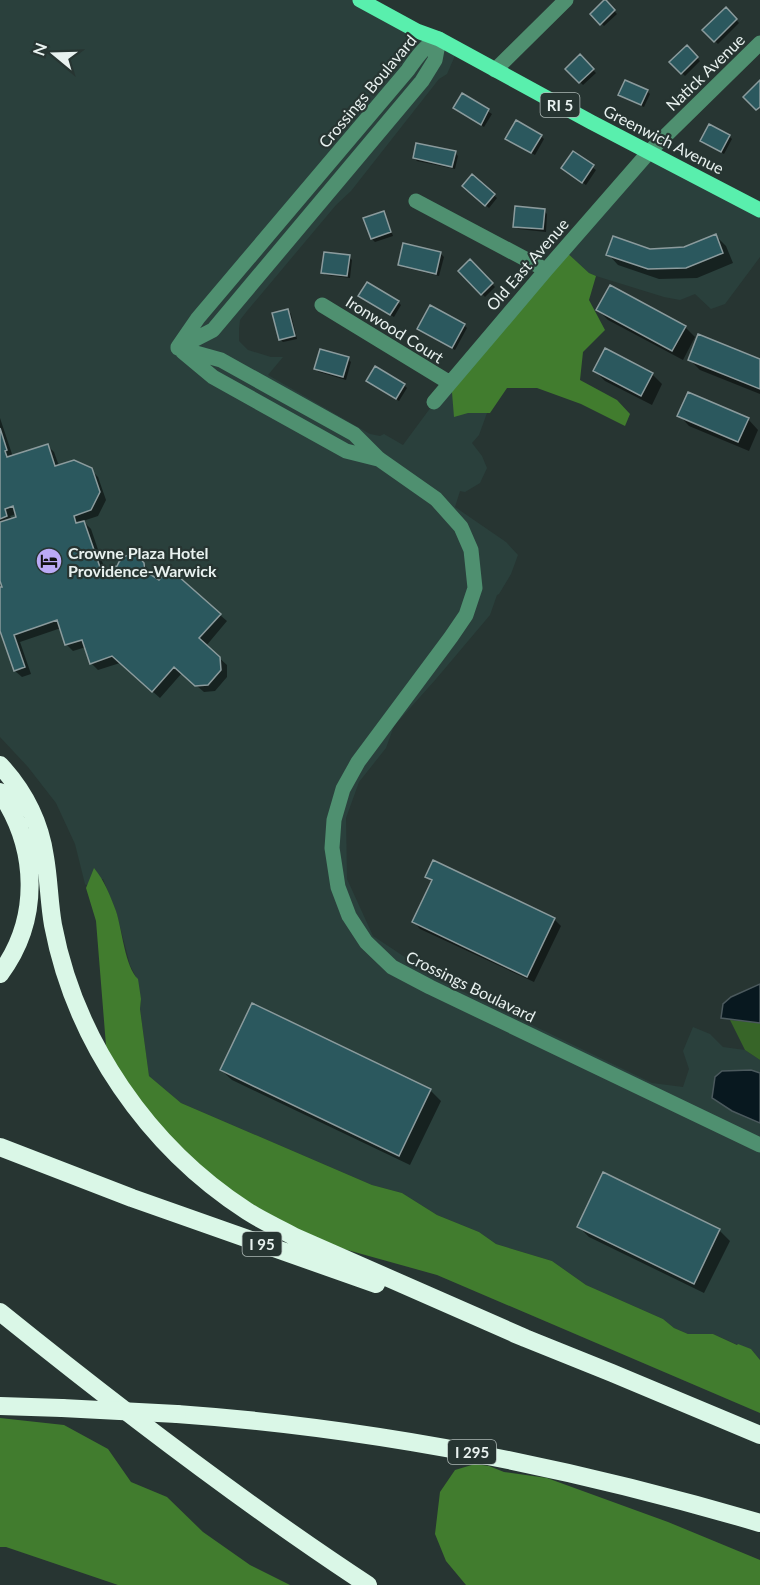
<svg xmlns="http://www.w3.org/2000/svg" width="760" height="1585" viewBox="0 0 760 1585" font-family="Lato,sans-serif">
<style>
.built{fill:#2a403c}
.green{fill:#376528}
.forest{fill:#417c2e}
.water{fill:#08181f;stroke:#4b595d;stroke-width:1.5}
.shadow{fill:#0007;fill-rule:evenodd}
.building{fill:#2b585e;stroke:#8b9b9d;stroke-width:1.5}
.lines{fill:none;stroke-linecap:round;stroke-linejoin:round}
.minor{stroke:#4f9070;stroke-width:15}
.major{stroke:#59efad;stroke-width:15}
.highway{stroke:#daf7e7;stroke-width:18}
.highway-bridge{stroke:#daf7e7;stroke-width:18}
.labels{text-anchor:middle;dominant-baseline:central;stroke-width:4.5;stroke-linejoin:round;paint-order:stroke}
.shield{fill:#273532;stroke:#aeb9b6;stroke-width:1.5}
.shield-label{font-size:15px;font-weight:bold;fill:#e8f1ef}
.street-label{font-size:16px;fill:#e8f1ef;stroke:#273532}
.poi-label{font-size:16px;font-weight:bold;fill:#e8f1ef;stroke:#273532;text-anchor:start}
</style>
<rect width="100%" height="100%" fill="#273532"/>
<!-- built -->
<path class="built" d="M0,0h367l90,51 -10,23 -8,5 -88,112 -15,14 -89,106 -7,9 -1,9v12l9,9 23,7h12l-15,18 102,59 10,2 4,-2 19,11 48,-65 17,33h19l-8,22 -7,8 10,13 5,12 -7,15 -15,9 -5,-1 -5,16 51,35 12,13 -7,19 -12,20 -2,1 -7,20 -54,64 -42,47 -8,22 -27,34 -13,36 1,61 26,57 68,45 211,102 31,4 6,-18 -6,-18 10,-24 17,7 13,13 22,3 15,10v300l-9,-11 -13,-4 -25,-11h-25l-14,-6 -11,-9 -77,-34 -34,-24 -56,-17 -17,-12 -42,-17 -35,-22 -30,-8 -191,-82 -32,-27 -9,-67 1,-9 -6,-25 -5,-10 -14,-54 -13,-32 -17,6 -1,-1 -10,-40 -19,-41 -28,-36 -28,-30z
M647,152l113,57v48l-35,47 -14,5 -16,-15 -15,6 -16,-3 -68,-21 -7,-3 -26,-24z"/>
<!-- green -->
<path class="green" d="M730,1020l30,3v37l-15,-10z"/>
<!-- forest -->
<path class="forest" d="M563,249l26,24 7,3 -7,24 16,30 -22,22 -3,28 37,20 13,14 -5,12 -44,-22 -44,-16h-30l-17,25h-22l-14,4 -3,-37z
M94,868c10,12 16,27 22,43 6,18 9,56 22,68l3,20 -1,10 9,67 32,27 191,82 30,8 35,22 42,17 17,12 56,17 34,24 77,34 11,9 14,6h25l24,11 1,-1 13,5 9,11v53l-323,-138 -122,-34 -109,-64 -51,-50 -48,-69 -11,-137 -10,-33z
M0,1418l64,7 44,24 23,33 36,15 36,35 47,33 40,20h-172l-112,-38h-6z
M475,1464l14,2 15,6 43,6 121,44 92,38v25h-294l-20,-24 -11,-27 5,-42 15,-22z"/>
<!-- water -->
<path class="water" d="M760,984v39l-39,-5 2,-14 8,-7z
M751,1070l9,3v50l-28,-12 -20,-13 3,-21 7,-6z"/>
<!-- shadow -->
<path class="shadow" d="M605,1l12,13 -13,12 -12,-12z
M726,9l13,14 -21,21 -14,-14z
M687,47l13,14 -15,15 -14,-14z
M580,57l16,16 -13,12 -16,-16z
M647,91l3,3 -6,13 -21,-9 -3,-3z
M462,95l30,19 -8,13 -29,-19z
M541,136l3,3 -9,16 -25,-14z
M729,136l3,3 -8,15 -22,-13z
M455,153l3,3 -3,13 -38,-8 -3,-3z
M573,153l23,17 -10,15 -20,-14z
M472,176l25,22 -8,10 -25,-22z
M544,211l3,3 -1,18 -28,-3 -3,-3z
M383,213l3,3 7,20 -18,6 -3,-3z
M716,236l10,10 7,17 -36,15 -38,1 -41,-14 -10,-11 42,-4 34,-1z
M441,254l3,3 -5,19 -36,-9 -4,-3z
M349,257l3,3 -2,18 -24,-3 -4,-3z
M470,262l25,25 -10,10 -25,-26z
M363,299l35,3 3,3 -7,12z
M598,310l87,17 10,10 -12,23 -75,-40z
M288,311l3,3 6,25 -14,3 -3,-3z
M464,325l3,3 -12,22 -36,-21z
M348,359l3,3 -5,18 -27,-8 -3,-3z
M690,360l70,1v33l-60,-24z
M595,371l57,3 10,10 -10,21 -47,-24z
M367,381l37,4 3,3 -8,13z
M679,415l69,4 10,11 -9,21 -60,-25z
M0,418l13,39 34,-12 7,7 5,14 32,4 7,7 8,23 -8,16 -15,5 8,8 14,41 35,-10 10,11 1,6 69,38 7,6 -21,25 21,19v12l-12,14 -11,1 -22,-19 -22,25 -40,-35 -22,7 -7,-7 -5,-16 -13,4 -6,-6 -6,-17 -41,14 11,32 -9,3 -7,-6 -15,-48v-34l4,-1 -4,-8zM17,514l1,3 -6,3 -2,-4z
M427,877l127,42 7,7 -27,56 -114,-53 -6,-7 18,-40z
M221,1070l209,20 11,11 -31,64 -178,-85z
M578,1226l141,4 11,11 -26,52 -115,-56z"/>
<!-- building -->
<path class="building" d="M604,0h2l9,10 -15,15 -10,-11z
M726,7l11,12 -23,23 -12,-12z
M687,45l11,12 -17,17 -12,-12z
M580,54l14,15 -15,14 -14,-14z
M625,80l23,10 -7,15 -23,-10z
M760,80v27l-4,3 -13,-13z
M462,93l27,16 -8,16 -28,-17z
M516,120l26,15 -11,18 -26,-14z
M709,124l21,11 -9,17 -21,-11z
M416,143l40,8 -4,16 -39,-9z
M573,151l21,14 -12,18 -21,-15z
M472,174l23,20 -10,12 -23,-20z
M515,206l30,3 -2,20 -30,-2z
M384,211l7,21 -20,7 -8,-21z
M716,234l7,19 -37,15 -38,1 -42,-14 7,-19 37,13 34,-2z
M403,243l38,9 -5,22 -38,-9z
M324,252l26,3 -3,21 -26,-3z
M470,259l23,24 -12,12 -23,-24z
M367,282l32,19 -9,14 -32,-19z
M610,285l76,41 -14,25 -76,-41z
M430,305l35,19 -13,24 -35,-19z
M288,309l7,27 -16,4 -7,-27z
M698,334l62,25v30l-72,-29z
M605,348l48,25 -12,23 -48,-25z
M320,349l29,8 -6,20 -29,-8z
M375,366l30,18 -9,15 -30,-18z
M688,392l61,26 -11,24 -61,-26z
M0,428l7,22 -2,1 2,6 41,-13 7,22 19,-6 18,8 8,24 -9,18 -17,6 2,7 8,-2 17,49 16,-4 2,-4 6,-6 9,-1 7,4 3,4 1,8 14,9 10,-12 52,46 -22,24 21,19 1,13 -13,15 -13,1 -21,-19 -22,25 -40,-36 -22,8 -8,-24 -17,5 -8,-25 -43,15 11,32 -11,4 -14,-40v-44h2l-2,-6v-59l16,-5 -3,-11 -8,3 2,7 -7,3z
M433,860l122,58 -28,59 -115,-55 20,-42 -7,-3z
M252,1003l179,86 -32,67 -179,-86z
M603,1172l117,57 -26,55 -117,-57z"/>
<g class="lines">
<!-- minor -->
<path class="minor" d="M495,70l71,-70
M416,201l130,69
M322,305l128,78
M178,347l20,-29 210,-248c9,-13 17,-25 31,-31
M178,348l43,12 133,74 25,25 57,40 25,28 10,23 4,38 -9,27 -15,22 -93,125 -15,27 -9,31 -2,28 6,39 11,29 17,26 26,25 38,20 330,158
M178,348l35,-18 209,-249 13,-21 4,-21
M183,352l30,25 133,74 32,8
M434,402l112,-132 103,-118 111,-109"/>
<!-- major -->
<path class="major" d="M360,0l57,31 22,8 152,83 169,88"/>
<!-- highway -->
<path class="highway" d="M0,765c24,26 40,57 45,92 4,23 4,45 8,68 22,116 95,222 194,286 15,10 32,17 48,26l230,101
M0,792c38,56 41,127 0,182
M0,1147l132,51 244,86
M0,1312c119,96 240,189 368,273
M515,1334l97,39 148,62
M0,1406l62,2
M177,1414c198,14 393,53 583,109"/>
<!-- highway-bridge -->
<path class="highway-bridge" d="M62,1408l115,6"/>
</g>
<!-- icons -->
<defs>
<symbol id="hotel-disc" viewBox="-11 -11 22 22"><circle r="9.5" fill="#bbaaf6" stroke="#273532"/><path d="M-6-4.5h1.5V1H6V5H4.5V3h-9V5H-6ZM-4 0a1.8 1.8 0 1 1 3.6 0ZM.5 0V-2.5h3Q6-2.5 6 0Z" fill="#111"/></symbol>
</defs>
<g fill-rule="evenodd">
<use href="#hotel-disc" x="34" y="546" width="30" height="30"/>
</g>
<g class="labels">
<!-- shield labels -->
<g class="shield">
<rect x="540.5" y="93" width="39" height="24" rx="4.5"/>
<rect x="242.5" y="1232" width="39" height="24" rx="4.5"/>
<rect x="448" y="1440" width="48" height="24" rx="4.5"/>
</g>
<g class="shield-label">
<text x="560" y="105">RI 5</text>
<text x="262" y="1244">I 95</text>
<text x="472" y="1452">I 295</text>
</g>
<!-- street labels -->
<g class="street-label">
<text transform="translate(705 72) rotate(-44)">Natick Avenue</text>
<text transform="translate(367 91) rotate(-50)">Crossings Boulavard</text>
<text transform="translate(664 139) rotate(27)">Greenwich Avenue</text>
<text transform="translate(527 264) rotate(-49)">Old East Avenue</text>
<text transform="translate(395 329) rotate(32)">Ironwood Court</text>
<text transform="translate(471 986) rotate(26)">Crossings Boulavard</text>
</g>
<!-- poi labels -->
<g class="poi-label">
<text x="68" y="552">Crowne Plaza Hotel<tspan x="68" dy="18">Providence-Warwick</tspan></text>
</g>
</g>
<!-- north arrow -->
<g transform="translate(54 54) rotate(289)" stroke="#273532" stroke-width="4.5" paint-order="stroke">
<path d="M0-4.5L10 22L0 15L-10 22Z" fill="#e8f1ef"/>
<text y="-9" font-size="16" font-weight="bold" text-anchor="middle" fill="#e8f1ef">N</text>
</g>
</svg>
